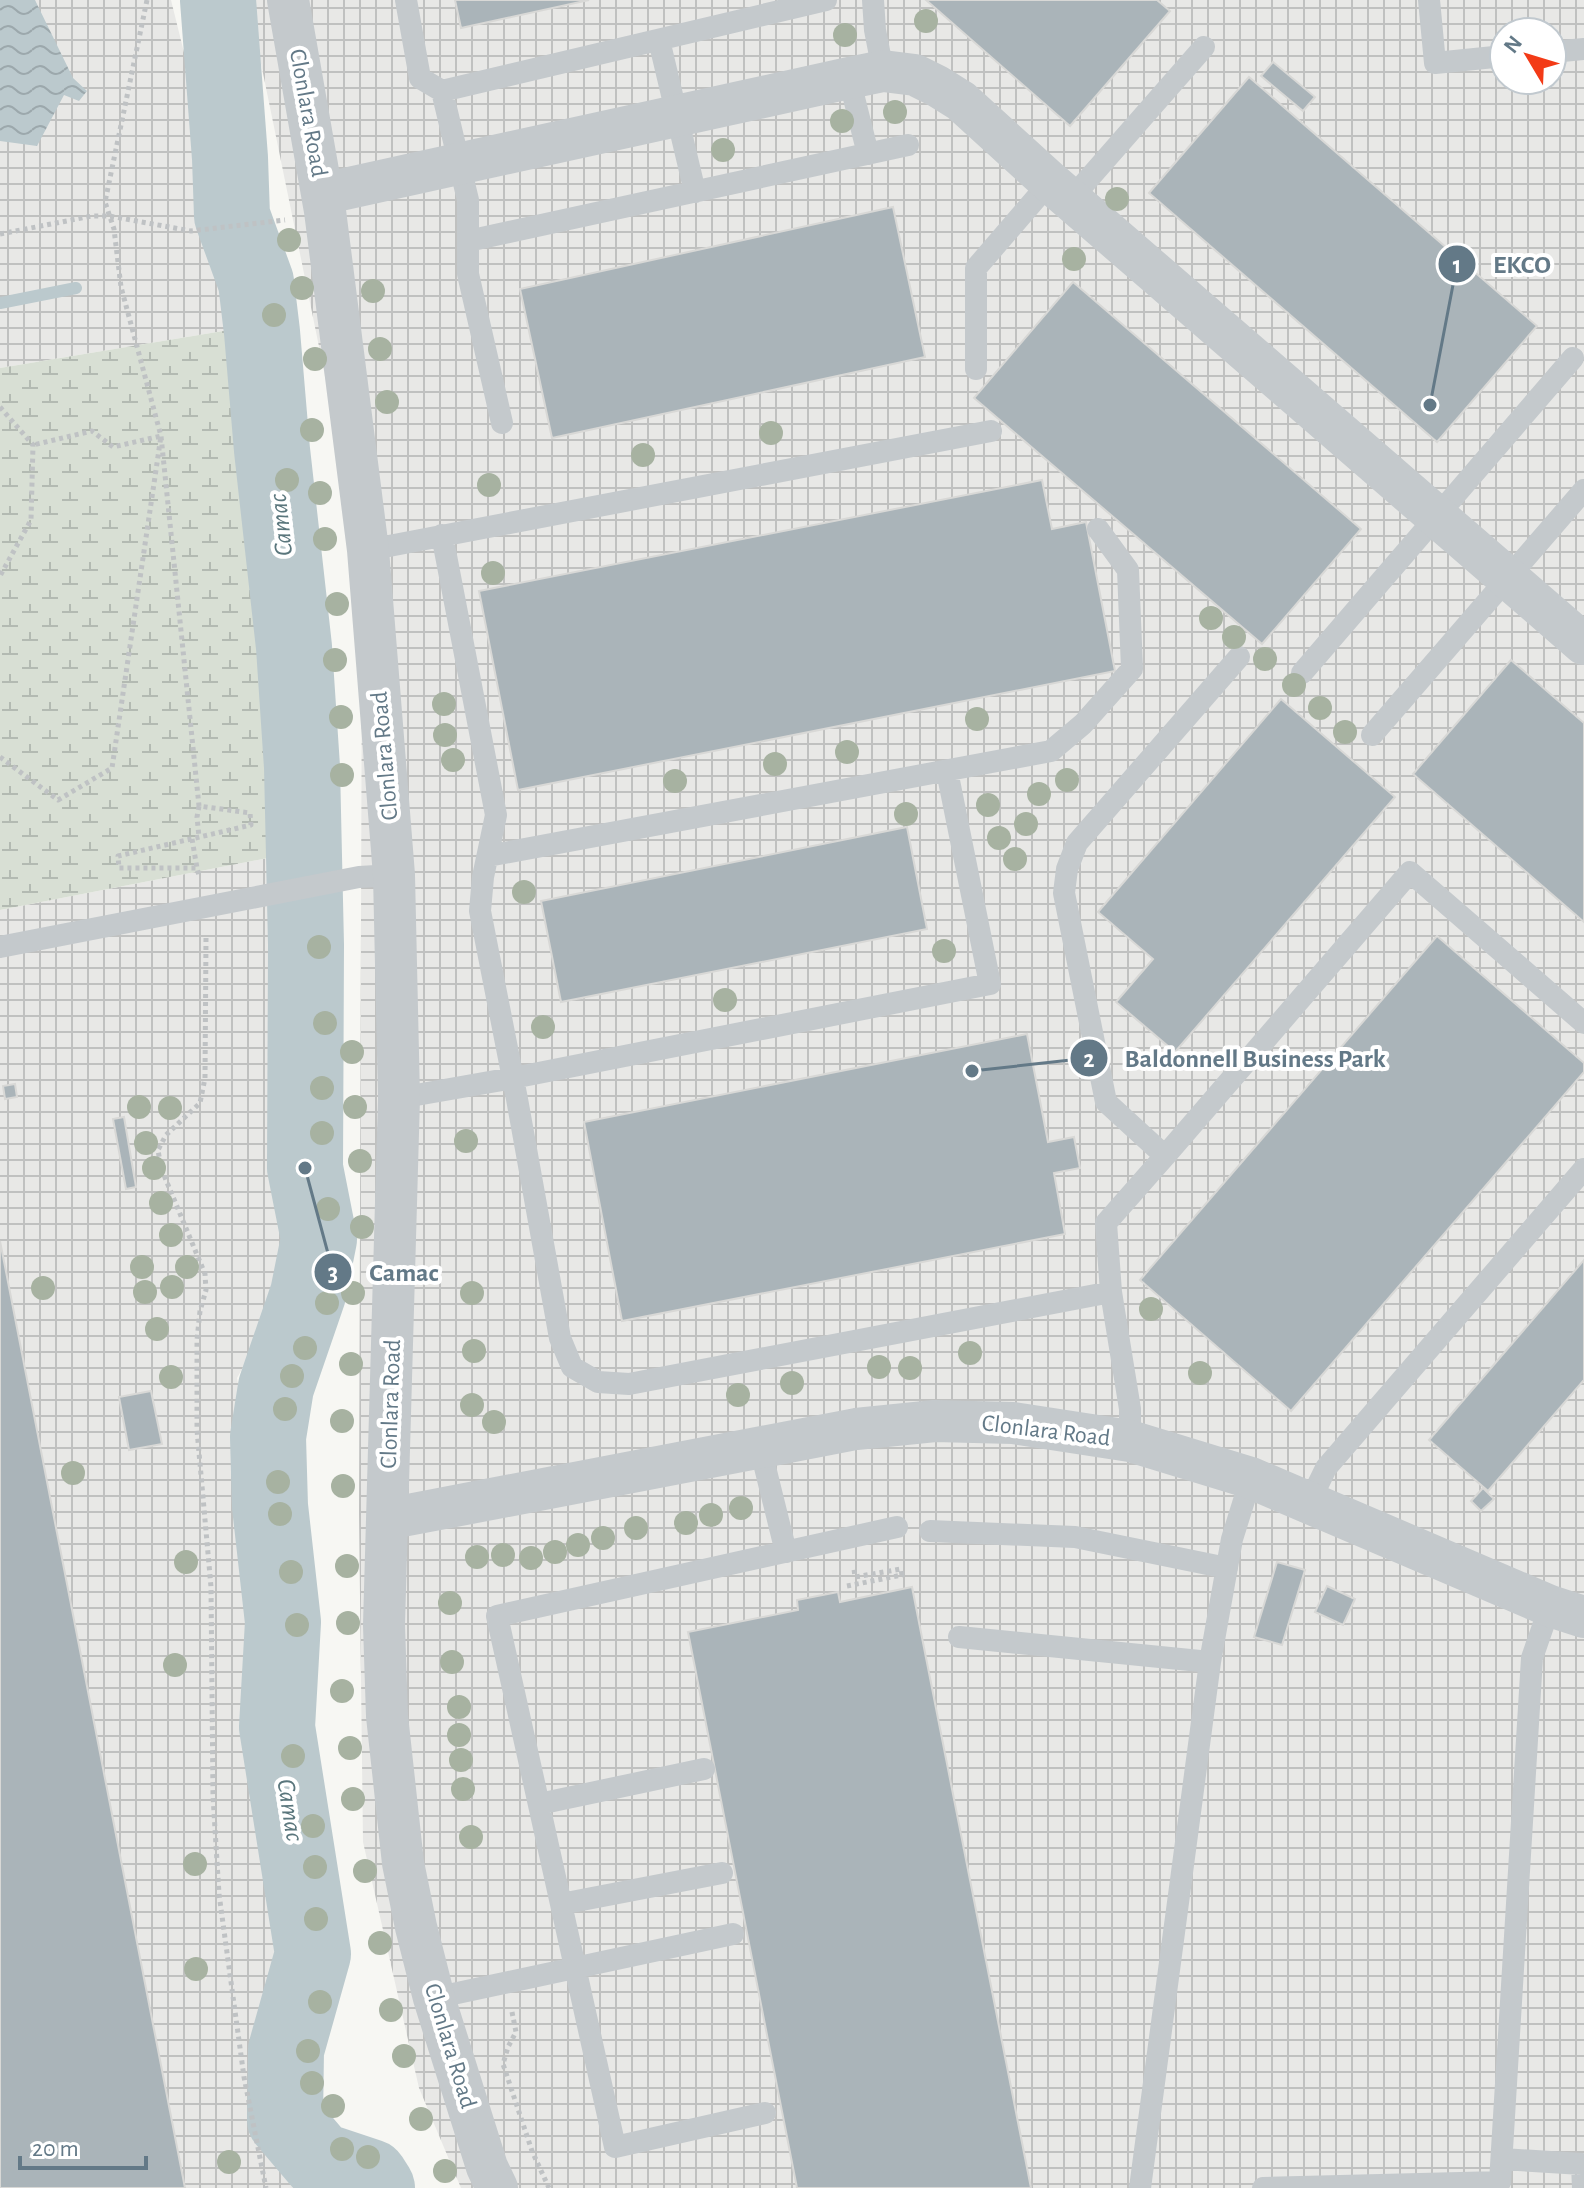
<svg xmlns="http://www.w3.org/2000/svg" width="1584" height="2188" viewBox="0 0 1584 2188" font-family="'Alegreya Sans',sans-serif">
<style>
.industrial{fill:url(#industrial-grid);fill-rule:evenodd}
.wetland{fill:url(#wetland-marsh)}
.water{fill:url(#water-waves)}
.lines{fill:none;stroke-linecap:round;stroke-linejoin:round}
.stream{stroke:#bbc9cd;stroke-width:12}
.river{stroke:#bbc9cd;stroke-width:76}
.building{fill:#aab4b9;stroke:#d8d8d6;stroke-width:2}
.path{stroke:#bfc2c4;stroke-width:5;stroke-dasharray:4 4;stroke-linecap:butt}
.service{stroke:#c4c9cc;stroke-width:22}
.minor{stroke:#c4c9cc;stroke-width:42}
.tree{fill:#a7b2a1}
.labels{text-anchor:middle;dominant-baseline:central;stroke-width:8;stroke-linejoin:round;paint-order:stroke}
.street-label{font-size:24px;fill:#637987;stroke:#fff}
.water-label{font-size:26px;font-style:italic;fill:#5a767c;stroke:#fff}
.leader{fill:none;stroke:#637987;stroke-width:3}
.callout-dot{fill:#637987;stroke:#fff;stroke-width:3}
.mark-label{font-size:24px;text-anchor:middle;font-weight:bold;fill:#fff}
.callout-label{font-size:26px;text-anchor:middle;font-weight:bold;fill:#637987;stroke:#fff;stroke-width:8;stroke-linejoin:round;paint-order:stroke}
</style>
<defs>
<pattern id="industrial-grid" width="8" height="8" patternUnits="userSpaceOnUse" patternTransform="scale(2)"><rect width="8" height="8" fill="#e8e8e6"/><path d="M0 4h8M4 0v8" fill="none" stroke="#c0c1c0"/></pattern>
<pattern id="wetland-marsh" width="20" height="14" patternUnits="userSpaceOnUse" patternTransform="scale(2)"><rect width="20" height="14" fill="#d8dfd4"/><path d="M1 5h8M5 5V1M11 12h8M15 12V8" fill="none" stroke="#b3bab2"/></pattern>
<pattern id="water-waves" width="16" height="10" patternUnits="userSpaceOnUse" patternTransform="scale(2)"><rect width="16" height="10" fill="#bbc9cd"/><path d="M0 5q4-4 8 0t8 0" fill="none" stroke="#9ca8ac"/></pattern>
</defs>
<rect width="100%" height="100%" fill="#f7f7f3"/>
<!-- industrial -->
<path class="industrial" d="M0,0h171l24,97 34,233 -229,38z
M248,0h1336v2188h-1123l-42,-100 -56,-246 -4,-328 3,-886 -30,-218zM1504,32h48v48h-48z
M283,855l3,60 -11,111 22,258 -27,35 -33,59 9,52 33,433 27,87 -16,120 11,53 47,65h-348v-1278z"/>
<!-- wetland -->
<path class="wetland" d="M229,330l52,6 38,507 -36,12 -283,55v-542z"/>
<!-- water -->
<path class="water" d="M0,0h35l38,78 14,13 -8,10 -15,-6 -27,51 -37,-5z"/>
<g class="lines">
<!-- stream -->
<path class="stream" d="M0,303l76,-15"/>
<!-- river -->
<path class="river" d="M218,0l12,158 2,58 24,66 6,50 10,118 22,197 8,120 4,178 -1,223 14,71 -11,55 -32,93 -8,50 2,69 13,116 -6,105 36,227 -27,96 -1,70 34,40 51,17 7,11"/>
</g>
<!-- building -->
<path class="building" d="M455,0h134l-128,28z
M926,0h231l13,11 -100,115z
M1273,62l42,35 -12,14 -42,-35z
M1249,77l288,249 -100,116 -288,-249z
M893,207l32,150 -373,81 -32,-149z
M1073,282l288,247 -99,115 -288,-246z
M1042,480l10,49 34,-7 29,149 -597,119 -39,-199z
M1511,660l73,63v199l-171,-148z
M1281,699l114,98 -220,255 -59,-50 37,-43 -55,-47z
M907,827l20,102 -366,73 -20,-101z
M1437,936l147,127v9l-293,339 -151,-131z
M1027,1034l21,108 26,-5 6,31 -26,5 11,61 -443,87 -38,-199z
M15,1084l2,13 -12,2 -2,-13z
M124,1117l12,70 -10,2 -13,-70z
M0,1241l185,947h-185z
M1584,1260v120l-96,111 -59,-51z
M151,1391l11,53 -33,6 -10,-53z
M1483,1488l11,11 -13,12 -10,-10z
M1277,1562l28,8 -23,75 -28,-8z
M1327,1586l28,13 -12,26 -28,-13z
M912,1587l119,601h-234l-109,-556 110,-22 -1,-10 41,-8 2,10z"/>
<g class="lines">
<!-- path -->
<path class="path" d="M147,0l-42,202 9,27 7,58 40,149 38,370 51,7 1,12 -133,31 1,12h78l2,8
M0,234l92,-18h17l82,15 94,-11
M0,407l33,38 -2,75 -31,56
M0,757l58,43 54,-32 49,-332 -48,11 -21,-16 -59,14
M199,806l-2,11 2,20
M192,839l5,29
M206,938l-1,140 -5,25 -34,32 -8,15 3,18 44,106 1,16 -6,21 -3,29v90l14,157 2,209 6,98 25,183 22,111
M847,1586l55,-11 -1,-6 -46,8 -1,-8
M512,2012l4,20 -8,15 -5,17 29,87 17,37"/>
<!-- service -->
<path class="service" d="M406,0l14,78 22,13 384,-91
M873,0l2,30 8,41
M1429,0l6,63 69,-7
M659,40l36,152
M1552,52l32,-3
M849,78l19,76
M442,91l26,109v74l34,149
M1070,200l134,-153
M468,241l440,-96
M976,369v-101l74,-86
M442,535l54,280 -13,62 -3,34 37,188 43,239 12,29 26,15 31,2 482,-92
M368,550l623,-119
M1302,673l271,-315
M1372,735l212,-245
M488,856l563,-105 32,-27 49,-55 -4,-99 -30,-41
M0,947l359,-70 35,-2
M399,1098l114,-20 477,-94 -43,-213
M1165,1156l245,-284 174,151
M1130,1441v-32l-19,-117 -5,-69 59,-67 -59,-54 -42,-209 3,-24 10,-26 162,-186
M760,1447l26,105
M1310,1501l16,-33 258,-299
M930,1531l145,6 152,31
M959,1637l251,25
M539,1804l165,-35
M561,1904l161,-31
M434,1998l299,-64
M765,2113l-150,34 -118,-531 400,-89
M1502,2159l80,5 1,24
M1140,2188l70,-526 22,-123 19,-61
M1263,2188l237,-6 32,-524 18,-52"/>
<!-- minor -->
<path class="minor" d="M288,0l37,211 43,339 26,325 5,223 -15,527 3,91 16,147 13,64 18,71 53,169 10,21
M322,194l527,-116 34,-7 32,4 22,11 24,15 89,81 534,462
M387,1519l469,-90 79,-8 78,2 117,18 121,37 299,128 34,11"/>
</g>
<!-- trees -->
<g class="tree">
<circle cx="926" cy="21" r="12"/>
<circle cx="845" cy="35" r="12"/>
<circle cx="895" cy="112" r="12"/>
<circle cx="842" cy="121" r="12"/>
<circle cx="723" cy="150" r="12"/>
<circle cx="1117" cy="199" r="12"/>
<circle cx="289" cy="240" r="12"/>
<circle cx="1074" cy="259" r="12"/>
<circle cx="302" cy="288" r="12"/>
<circle cx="373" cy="291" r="12"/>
<circle cx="274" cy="315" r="12"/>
<circle cx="380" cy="349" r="12"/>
<circle cx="315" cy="359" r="12"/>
<circle cx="387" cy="402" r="12"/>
<circle cx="312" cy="430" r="12"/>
<circle cx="771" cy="433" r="12"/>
<circle cx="643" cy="455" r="12"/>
<circle cx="287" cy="480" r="12"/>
<circle cx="489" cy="485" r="12"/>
<circle cx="320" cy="493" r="12"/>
<circle cx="325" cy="539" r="12"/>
<circle cx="493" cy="573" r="12"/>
<circle cx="337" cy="604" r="12"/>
<circle cx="1211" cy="618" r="12"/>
<circle cx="1234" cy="637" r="12"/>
<circle cx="1265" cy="659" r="12"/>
<circle cx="335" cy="660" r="12"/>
<circle cx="1294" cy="685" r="12"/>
<circle cx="444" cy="704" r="12"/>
<circle cx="1320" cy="708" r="12"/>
<circle cx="341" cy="717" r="12"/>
<circle cx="977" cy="719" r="12"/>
<circle cx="1345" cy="732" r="12"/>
<circle cx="445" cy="735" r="12"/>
<circle cx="847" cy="752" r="12"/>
<circle cx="453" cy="760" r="12"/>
<circle cx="775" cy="764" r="12"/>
<circle cx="342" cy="775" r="12"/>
<circle cx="1067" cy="780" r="12"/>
<circle cx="675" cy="781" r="12"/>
<circle cx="1039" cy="794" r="12"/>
<circle cx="988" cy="805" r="12"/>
<circle cx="906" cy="814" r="12"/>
<circle cx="1026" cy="824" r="12"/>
<circle cx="999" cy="838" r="12"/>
<circle cx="1015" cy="859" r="12"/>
<circle cx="524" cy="892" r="12"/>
<circle cx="319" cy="947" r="12"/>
<circle cx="944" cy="951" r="12"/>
<circle cx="725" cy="1000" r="12"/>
<circle cx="325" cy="1023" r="12"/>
<circle cx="543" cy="1027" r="12"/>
<circle cx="352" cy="1052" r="12"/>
<circle cx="322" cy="1088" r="12"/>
<circle cx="139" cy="1107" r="12"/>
<circle cx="355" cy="1107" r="12"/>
<circle cx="170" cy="1108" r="12"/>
<circle cx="322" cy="1133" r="12"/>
<circle cx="466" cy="1141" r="12"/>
<circle cx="146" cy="1143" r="12"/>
<circle cx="360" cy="1161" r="12"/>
<circle cx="154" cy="1168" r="12"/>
<circle cx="161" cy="1203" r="12"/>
<circle cx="328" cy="1209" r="12"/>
<circle cx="362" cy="1227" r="12"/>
<circle cx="171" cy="1235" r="12"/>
<circle cx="142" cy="1267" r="12"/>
<circle cx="187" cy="1267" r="12"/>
<circle cx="172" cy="1287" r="12"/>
<circle cx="43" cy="1288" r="12"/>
<circle cx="145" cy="1292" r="12"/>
<circle cx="353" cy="1293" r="12"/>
<circle cx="472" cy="1293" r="12"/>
<circle cx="327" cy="1303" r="12"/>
<circle cx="1151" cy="1309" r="12"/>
<circle cx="157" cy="1329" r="12"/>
<circle cx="305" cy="1348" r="12"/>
<circle cx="474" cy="1351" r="12"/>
<circle cx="970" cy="1353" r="12"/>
<circle cx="351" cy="1364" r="12"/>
<circle cx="879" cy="1367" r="12"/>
<circle cx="910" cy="1368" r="12"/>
<circle cx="1200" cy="1373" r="12"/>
<circle cx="292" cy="1376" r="12"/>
<circle cx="171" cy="1377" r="12"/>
<circle cx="792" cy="1383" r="12"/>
<circle cx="738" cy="1395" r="12"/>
<circle cx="472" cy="1405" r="12"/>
<circle cx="285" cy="1409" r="12"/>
<circle cx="342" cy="1421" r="12"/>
<circle cx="494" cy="1422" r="12"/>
<circle cx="73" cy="1473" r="12"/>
<circle cx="278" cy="1482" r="12"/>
<circle cx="343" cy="1486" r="12"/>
<circle cx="741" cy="1508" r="12"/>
<circle cx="280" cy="1514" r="12"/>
<circle cx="711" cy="1515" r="12"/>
<circle cx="686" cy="1523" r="12"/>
<circle cx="636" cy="1528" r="12"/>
<circle cx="603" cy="1538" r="12"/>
<circle cx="578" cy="1545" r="12"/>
<circle cx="555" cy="1552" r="12"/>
<circle cx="503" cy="1555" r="12"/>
<circle cx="477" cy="1557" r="12"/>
<circle cx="531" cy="1558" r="12"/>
<circle cx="186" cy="1562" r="12"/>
<circle cx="347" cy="1566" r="12"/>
<circle cx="291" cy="1572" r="12"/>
<circle cx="450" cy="1603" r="12"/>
<circle cx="348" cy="1623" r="12"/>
<circle cx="297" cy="1625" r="12"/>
<circle cx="452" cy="1662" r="12"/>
<circle cx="175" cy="1665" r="12"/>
<circle cx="342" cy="1691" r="12"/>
<circle cx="459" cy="1707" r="12"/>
<circle cx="459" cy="1735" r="12"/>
<circle cx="350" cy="1748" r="12"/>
<circle cx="293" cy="1756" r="12"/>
<circle cx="461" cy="1760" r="12"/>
<circle cx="463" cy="1789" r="12"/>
<circle cx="353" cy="1799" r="12"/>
<circle cx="313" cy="1826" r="12"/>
<circle cx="471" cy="1837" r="12"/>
<circle cx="195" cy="1864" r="12"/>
<circle cx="315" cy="1867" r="12"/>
<circle cx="365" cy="1871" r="12"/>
<circle cx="316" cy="1919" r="12"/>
<circle cx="380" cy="1943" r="12"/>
<circle cx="196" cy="1969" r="12"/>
<circle cx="320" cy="2002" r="12"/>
<circle cx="391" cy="2010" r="12"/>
<circle cx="308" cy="2051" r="12"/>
<circle cx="404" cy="2056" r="12"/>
<circle cx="312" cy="2083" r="12"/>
<circle cx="333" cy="2106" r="12"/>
<circle cx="421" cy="2119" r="12"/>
<circle cx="342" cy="2149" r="12"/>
<circle cx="368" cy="2157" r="12"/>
<circle cx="229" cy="2162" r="12"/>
<circle cx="445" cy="2171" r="12"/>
</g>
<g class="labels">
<!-- street labels -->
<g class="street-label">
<text transform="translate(308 113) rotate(80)">Clonlara Road</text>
<text transform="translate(385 756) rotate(-95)">Clonlara Road</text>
<text transform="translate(391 1404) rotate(-88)">Clonlara Road</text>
<text transform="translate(1046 1431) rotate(7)">Clonlara Road</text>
<text transform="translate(450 2046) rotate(73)">Clonlara Road</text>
</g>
<!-- water labels -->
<g class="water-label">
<text transform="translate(281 525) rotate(-96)">Camac</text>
<text transform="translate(290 1810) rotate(81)">Camac</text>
</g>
</g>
<!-- callouts -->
<path class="leader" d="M1430 405L1457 264M972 1071L1089 1058M305 1168L333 1272"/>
<g class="callout-dot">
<circle cx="1430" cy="405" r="8"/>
<circle cx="972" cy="1071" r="8"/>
<circle cx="305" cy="1168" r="8"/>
<circle cx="1457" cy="264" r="20"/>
<circle cx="1089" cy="1058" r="20"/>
<circle cx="333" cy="1272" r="20"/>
</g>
<g class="mark-label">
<text x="1457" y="273">1</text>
<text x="1089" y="1067">2</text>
<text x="333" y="1281">3</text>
</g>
<g class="callout-label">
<text x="1522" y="273">EKCO</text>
<text x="1255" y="1067">Baldonnell Business Park</text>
<text x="404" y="1281">Camac</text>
</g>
<!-- north arrow -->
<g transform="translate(1528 56) rotate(308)"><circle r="38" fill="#ffffff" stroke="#c1c9cf" stroke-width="2"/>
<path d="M0-6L14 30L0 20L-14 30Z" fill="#f33b17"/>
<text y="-12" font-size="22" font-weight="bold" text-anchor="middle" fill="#637987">N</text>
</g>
<!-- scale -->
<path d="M20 2156v12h126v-12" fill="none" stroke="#637987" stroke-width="4"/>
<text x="32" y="2156" font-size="24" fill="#637987" stroke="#ffffff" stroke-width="6" paint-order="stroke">20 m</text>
</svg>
